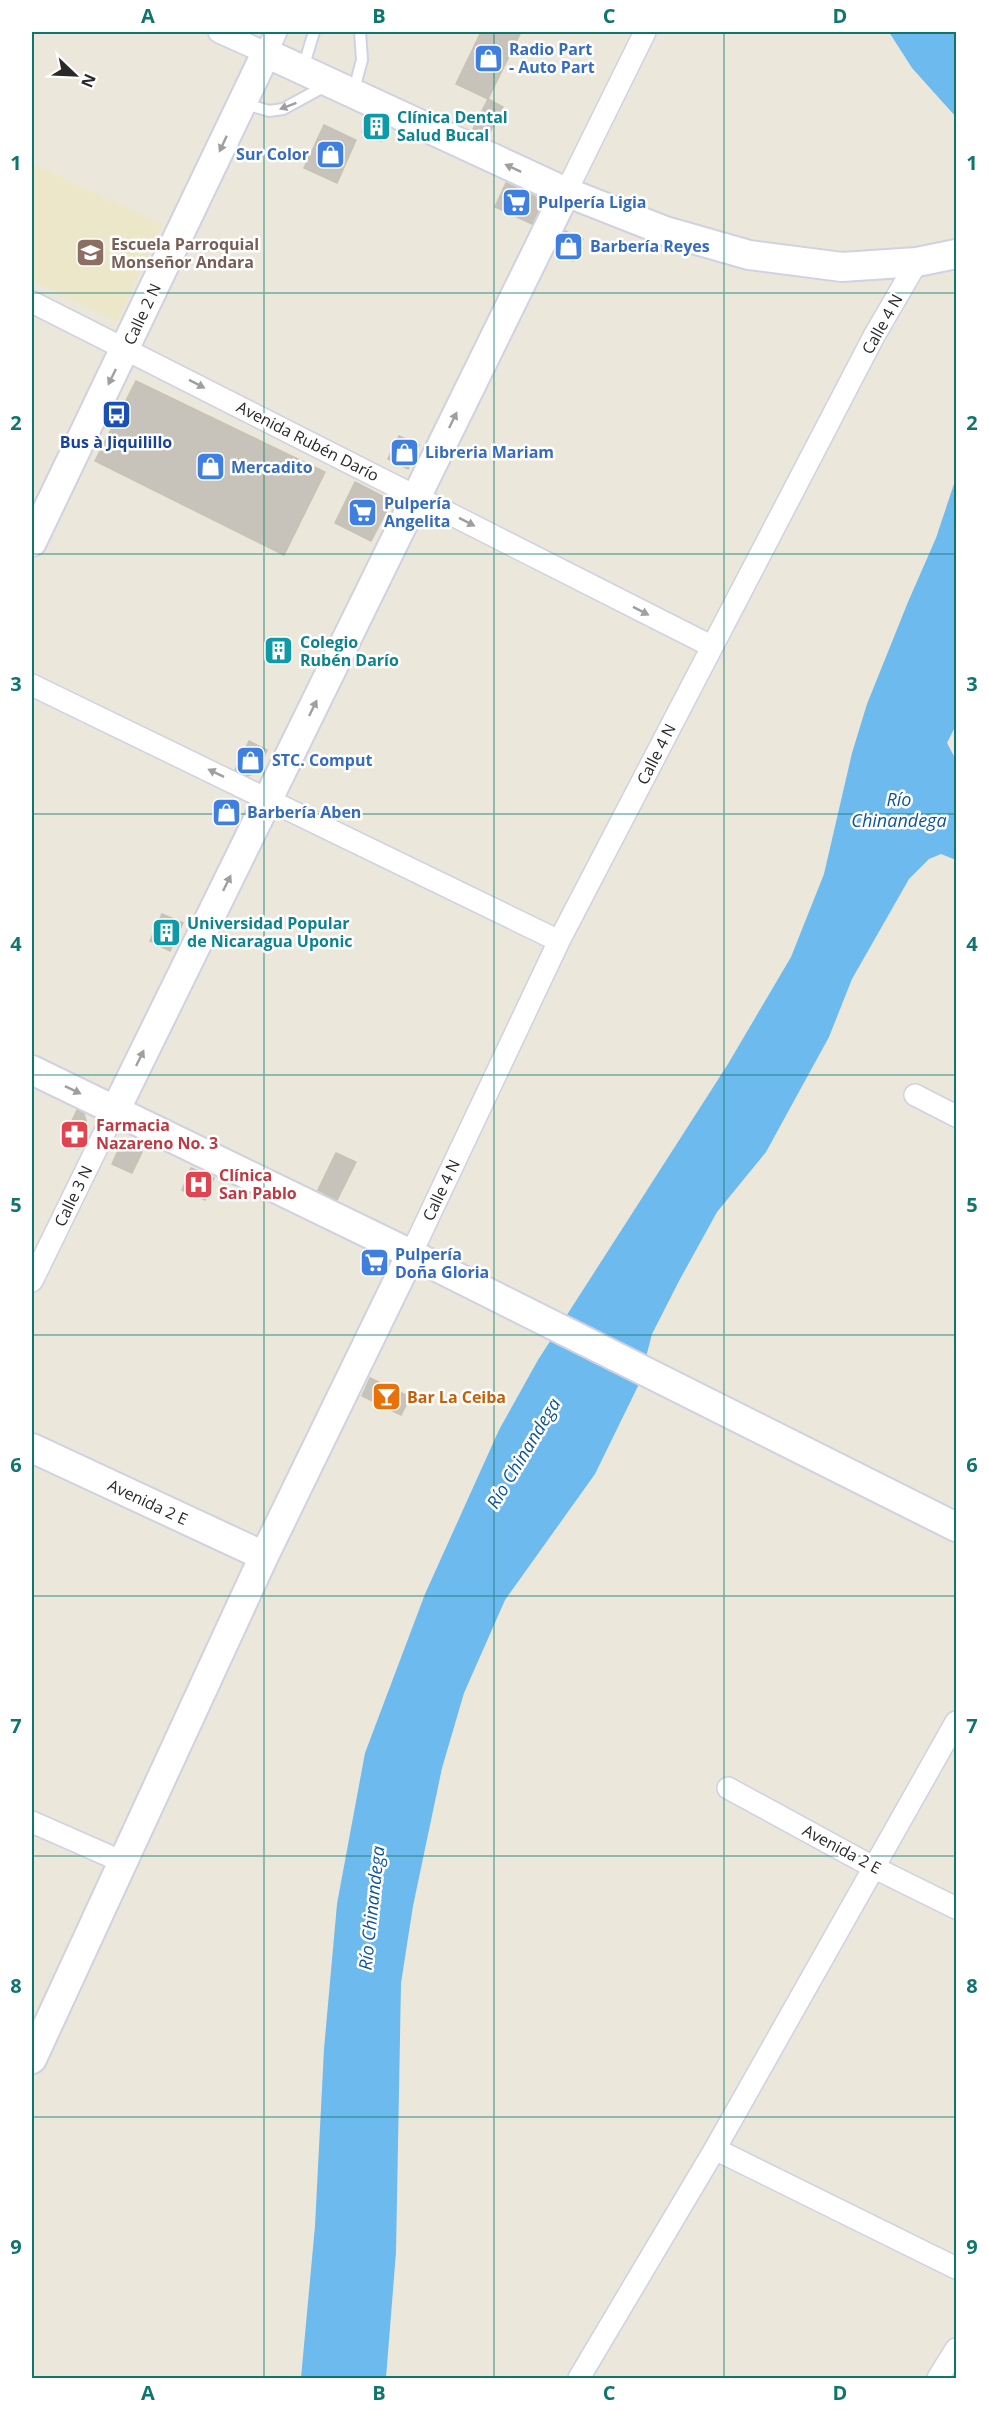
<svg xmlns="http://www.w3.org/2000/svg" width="988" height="2410" viewBox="0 0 988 2410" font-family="'Open Sans',sans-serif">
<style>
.education{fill:#ede7ca}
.water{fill:#6dbaee}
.building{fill:#c7c3ba;stroke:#c7c3b4;stroke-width:1.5}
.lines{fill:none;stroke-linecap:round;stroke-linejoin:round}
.lane-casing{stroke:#d0d1e2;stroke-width:14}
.street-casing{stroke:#d0d1e2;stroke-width:24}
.secondary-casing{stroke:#d0d1e2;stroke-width:32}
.lane{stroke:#fff;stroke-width:10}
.street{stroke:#fff;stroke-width:21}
.secondary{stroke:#fff;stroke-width:28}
.oneway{fill:#9f9f9f}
.grid{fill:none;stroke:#0f766e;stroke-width:1.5;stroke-opacity:0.55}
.labels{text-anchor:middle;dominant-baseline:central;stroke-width:5;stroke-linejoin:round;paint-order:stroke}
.shop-label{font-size:16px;font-weight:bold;fill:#366cbe;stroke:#fff;text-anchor:start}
.culture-label{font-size:16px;font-weight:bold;fill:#0d838f;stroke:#fff;text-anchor:start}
.education-label{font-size:16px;font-weight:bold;fill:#785e54;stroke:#fff;text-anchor:start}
.street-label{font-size:16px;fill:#292929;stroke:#fff}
.transit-label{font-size:16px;font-weight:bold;fill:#164399;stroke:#fff}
.health-label{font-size:16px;font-weight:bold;fill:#be3a42;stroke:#fff;text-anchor:start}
.food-label{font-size:16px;font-weight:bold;fill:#c56008;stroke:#fff;text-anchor:start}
.water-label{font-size:18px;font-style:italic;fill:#0d5599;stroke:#fff}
.neatline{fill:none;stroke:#0f766e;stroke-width:2}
.grid-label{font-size:20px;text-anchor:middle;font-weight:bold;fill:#0f766e}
</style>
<rect width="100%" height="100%" fill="#ebe7db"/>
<!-- education -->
<path class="education" d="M32,163l130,62 -45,96 -85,-40z"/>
<!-- water -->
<path class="water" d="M889,32h67v85l-44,-49z
M956,478v247l-9,18 9,17v100l-15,-6 -12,5 -20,20 -57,100 -23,58 -63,115 -49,60 -38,69 -27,53 -13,50 -44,90 -90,126 -41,93 -22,75 -29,138 -12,77 -5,269 -10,126h-85l14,-152 9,-177 13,-145 28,-151 60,-159 74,-164 39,-70 190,-296 63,-107 33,-83 28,-121 15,-49 41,-102 28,-64z"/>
<!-- building -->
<path class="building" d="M481,32h40l-33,67 -32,-15z
M488,99l15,8 -15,29 -15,-7z
M368,118l19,9 -6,14 -19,-9z
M324,125l32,15 -19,43 -33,-15z
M506,183l30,14 3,12 -7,15 -37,-17z
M565,231l18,8 -10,22 -18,-9z
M136,381l189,91 -41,83 -189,-94z
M399,436l20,9 -11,24 -20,-10z
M355,482l37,19 -21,40 -36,-18z
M249,741l18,9 -10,22 -9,4 -13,-6z
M162,914l21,9 -13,28 -20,-10z
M77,1110l7,4 3,11 -10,24 -15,-7z
M122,1142l20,10 -10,21 -20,-9z
M336,1153l20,9 -19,38 -19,-10z
M191,1168l23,10 -9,22 -23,-10z
M368,1251l17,9 -6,15 -18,-8z
M370,1378l40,19 -9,18 -39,-19z"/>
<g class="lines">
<defs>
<path id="lane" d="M303,68l11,-36
M353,93l9,-33 -2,-28
M242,103l27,8 14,-2 44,-24"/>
<path id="street" d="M219,32l47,21 10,-21
M566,192l79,-160
M32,302l679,344
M32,685l527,256
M915,1095l41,21
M411,1254l148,-313 315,-605 43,-74
M32,1281l83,-170
M728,1788l145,79 83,41
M32,1822l91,40
M715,2149l241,119
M579,2378l136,-229 241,-427
M938,2378l18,-29"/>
<path id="secondary" d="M32,542l234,-489 300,139 99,39 84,24 93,12 75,-5 39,-8
M32,1070l379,184 545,273
M115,1111l451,-919
M32,1448l232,108
M32,2059l232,-503 147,-302"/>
</defs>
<!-- lane casing -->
<use href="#lane" class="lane-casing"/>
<!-- street casing -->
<use href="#street" class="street-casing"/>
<!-- secondary casing -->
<use href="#secondary" class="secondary-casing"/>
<!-- lane -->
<use href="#lane" class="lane"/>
<!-- street -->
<use href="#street" class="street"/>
<!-- secondary -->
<use href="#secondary" class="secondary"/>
</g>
<!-- one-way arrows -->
<defs><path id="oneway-solid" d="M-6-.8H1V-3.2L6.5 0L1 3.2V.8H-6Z" transform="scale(1.5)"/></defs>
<g class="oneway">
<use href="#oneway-solid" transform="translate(288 106) rotate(159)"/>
<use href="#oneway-solid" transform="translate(223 144) rotate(115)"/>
<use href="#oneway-solid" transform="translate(513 168) rotate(-155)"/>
<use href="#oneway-solid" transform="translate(112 377) rotate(116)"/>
<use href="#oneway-solid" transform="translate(197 384) rotate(27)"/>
<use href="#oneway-solid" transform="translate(453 420) rotate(-64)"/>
<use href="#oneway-solid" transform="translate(467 522) rotate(27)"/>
<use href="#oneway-solid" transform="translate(641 611) rotate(27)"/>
<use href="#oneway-solid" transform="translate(313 708) rotate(-64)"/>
<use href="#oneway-solid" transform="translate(216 773) rotate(-154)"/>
<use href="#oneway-solid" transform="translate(227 883) rotate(-64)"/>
<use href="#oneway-solid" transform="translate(140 1058) rotate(-64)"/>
<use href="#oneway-solid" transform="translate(73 1090) rotate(26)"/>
</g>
<!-- grid -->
<path class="grid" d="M264,32v2346M494,32v2346M724,32v2346M32,293h924M32,554h924M32,814h924M32,1075h924M32,1335h924M32,1596h924M32,1856h924M32,2117h924"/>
<!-- icons -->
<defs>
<symbol id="shop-square" viewBox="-11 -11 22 22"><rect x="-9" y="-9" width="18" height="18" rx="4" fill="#3f7fe0" stroke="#fff"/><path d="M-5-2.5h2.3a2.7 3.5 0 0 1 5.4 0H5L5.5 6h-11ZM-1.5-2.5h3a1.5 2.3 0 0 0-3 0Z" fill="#fff"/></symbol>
<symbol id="building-square" viewBox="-11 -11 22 22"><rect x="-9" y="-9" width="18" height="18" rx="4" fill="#0f9aa8" stroke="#fff"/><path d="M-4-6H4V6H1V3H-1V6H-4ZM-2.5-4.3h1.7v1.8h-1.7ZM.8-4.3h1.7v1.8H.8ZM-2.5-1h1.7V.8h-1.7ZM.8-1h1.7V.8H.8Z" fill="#fff"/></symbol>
<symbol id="supermarket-square" viewBox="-11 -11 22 22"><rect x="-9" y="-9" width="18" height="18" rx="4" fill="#3f7fe0" stroke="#fff"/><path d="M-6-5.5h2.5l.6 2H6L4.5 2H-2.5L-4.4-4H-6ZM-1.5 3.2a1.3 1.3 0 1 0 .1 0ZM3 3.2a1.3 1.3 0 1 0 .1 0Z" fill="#fff"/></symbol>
<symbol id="school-square" viewBox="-11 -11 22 22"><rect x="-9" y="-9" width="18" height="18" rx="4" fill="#8d6e63" stroke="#fff"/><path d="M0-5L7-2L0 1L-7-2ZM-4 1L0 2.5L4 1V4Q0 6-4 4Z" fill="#fff"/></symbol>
<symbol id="bus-square" viewBox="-11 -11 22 22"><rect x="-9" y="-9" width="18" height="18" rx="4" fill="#1a4fb4" stroke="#fff"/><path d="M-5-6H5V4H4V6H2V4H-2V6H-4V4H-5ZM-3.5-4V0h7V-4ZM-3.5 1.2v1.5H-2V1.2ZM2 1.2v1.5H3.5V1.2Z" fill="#fff"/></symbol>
<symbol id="pharmacy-square" viewBox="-11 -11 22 22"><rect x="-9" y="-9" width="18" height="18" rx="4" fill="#e0444e" stroke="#fff"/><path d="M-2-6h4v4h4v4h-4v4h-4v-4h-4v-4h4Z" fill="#fff"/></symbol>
<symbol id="hospital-square" viewBox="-11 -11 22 22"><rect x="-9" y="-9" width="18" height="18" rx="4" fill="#e0444e" stroke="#fff"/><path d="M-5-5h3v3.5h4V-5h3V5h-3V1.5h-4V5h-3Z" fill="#fff"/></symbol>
<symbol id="bar-square" viewBox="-11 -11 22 22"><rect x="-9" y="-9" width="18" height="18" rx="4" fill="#e8710a" stroke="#fff"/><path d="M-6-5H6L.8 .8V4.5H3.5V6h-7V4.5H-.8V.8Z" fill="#fff"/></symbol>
</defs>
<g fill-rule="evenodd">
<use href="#shop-square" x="472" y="42" width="33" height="33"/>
<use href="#building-square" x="360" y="110" width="33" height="33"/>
<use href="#shop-square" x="314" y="138" width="33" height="33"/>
<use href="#supermarket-square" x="500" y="186" width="33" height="33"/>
<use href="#shop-square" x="552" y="230" width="33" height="33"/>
<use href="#school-square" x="74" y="236" width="33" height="33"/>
<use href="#bus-square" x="100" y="398" width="33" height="33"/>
<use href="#shop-square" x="388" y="436" width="33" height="33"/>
<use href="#shop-square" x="194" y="450" width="33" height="33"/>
<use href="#supermarket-square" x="346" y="496" width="33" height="33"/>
<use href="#building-square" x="262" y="634" width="33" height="33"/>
<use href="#shop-square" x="234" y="744" width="33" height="33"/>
<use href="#shop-square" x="210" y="796" width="33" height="33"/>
<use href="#building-square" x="150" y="916" width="33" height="33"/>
<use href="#pharmacy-square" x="58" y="1118" width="33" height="33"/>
<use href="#hospital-square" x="182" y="1168" width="33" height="33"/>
<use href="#supermarket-square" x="358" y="1246" width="33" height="33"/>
<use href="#bar-square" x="370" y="1380" width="33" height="33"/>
</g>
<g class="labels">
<!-- shop labels -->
<g class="shop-label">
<text x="509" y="49">Radio Part<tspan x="509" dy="18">- Auto Part</tspan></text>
<text x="309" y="154" text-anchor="end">Sur Color</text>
<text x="538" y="202">Pulpería Ligia</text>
<text x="590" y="246">Barbería Reyes</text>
<text x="425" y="452">Libreria Mariam</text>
<text x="231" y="467">Mercadito</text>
<text x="384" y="503">Pulpería<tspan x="384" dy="18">Angelita</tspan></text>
<text x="272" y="760">STC. Comput</text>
<text x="247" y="812">Barbería Aben</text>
<text x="395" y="1254">Pulpería<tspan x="395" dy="18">Doña Gloria</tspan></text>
</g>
<!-- culture labels -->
<g class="culture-label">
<text x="397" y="117">Clínica Dental<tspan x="397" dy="18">Salud Bucal</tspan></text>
<text x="300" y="642">Colegio<tspan x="300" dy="18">Rubén Darío</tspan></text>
<text x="187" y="923">Universidad Popular<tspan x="187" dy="18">de Nicaragua Uponic</tspan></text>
</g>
<!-- education labels -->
<g class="education-label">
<text x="111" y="244">Escuela Parroquial<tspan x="111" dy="18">Monseñor Andara</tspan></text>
</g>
<!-- street labels -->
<g class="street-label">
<text transform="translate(142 314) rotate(-65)">Calle 2 N</text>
<text transform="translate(882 324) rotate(-61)">Calle 4 N</text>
<text transform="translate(308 441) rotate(27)">Avenida Rubén Darío</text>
<text transform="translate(656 754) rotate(-63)">Calle 4 N</text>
<text transform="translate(441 1190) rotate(-65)">Calle 4 N</text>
<text transform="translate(73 1196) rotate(-64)">Calle 3 N</text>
<text transform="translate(148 1502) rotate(25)">Avenida 2 E</text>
<text transform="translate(842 1849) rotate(28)">Avenida 2 E</text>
</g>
<!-- transit labels -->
<g class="transit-label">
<text x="116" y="442">Bus à Jiquilillo</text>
</g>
<!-- health labels -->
<g class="health-label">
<text x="96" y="1125">Farmacia<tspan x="96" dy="18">Nazareno No. 3</tspan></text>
<text x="219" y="1175">Clínica<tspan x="219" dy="18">San Pablo</tspan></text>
</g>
<!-- food labels -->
<g class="food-label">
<text x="407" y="1397">Bar La Ceiba</text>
</g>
<!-- water labels -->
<g class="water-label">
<text x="899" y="799">Río<tspan x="899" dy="21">Chinandega</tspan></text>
<text transform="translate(523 1453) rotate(-59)">Río Chinandega</text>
<text transform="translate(371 1908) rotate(-84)">Río Chinandega</text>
</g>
</g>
<!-- border -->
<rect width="988" height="2410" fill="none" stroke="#ffffff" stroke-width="66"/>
<!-- north arrow -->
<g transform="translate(75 75) rotate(113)" stroke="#ffffff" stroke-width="4.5" paint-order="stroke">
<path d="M0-4.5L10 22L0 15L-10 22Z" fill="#292929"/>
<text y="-9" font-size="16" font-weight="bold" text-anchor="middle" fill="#292929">N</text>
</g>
<rect x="33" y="33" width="922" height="2344" class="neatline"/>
<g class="grid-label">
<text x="148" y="23">A</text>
<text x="379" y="23">B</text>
<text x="609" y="23">C</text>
<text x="840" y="23">D</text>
<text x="16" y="170">1</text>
<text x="972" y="170">1</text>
<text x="16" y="430">2</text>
<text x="972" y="430">2</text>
<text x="16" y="691">3</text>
<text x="972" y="691">3</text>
<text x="16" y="951">4</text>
<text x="972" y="951">4</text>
<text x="16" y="1212">5</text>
<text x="972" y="1212">5</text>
<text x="16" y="1472">6</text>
<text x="972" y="1472">6</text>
<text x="16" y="1733">7</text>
<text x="972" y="1733">7</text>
<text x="16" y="1993">8</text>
<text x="972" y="1993">8</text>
<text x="16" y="2254">9</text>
<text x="972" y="2254">9</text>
<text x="148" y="2400">A</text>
<text x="379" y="2400">B</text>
<text x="609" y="2400">C</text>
<text x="840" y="2400">D</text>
</g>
</svg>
